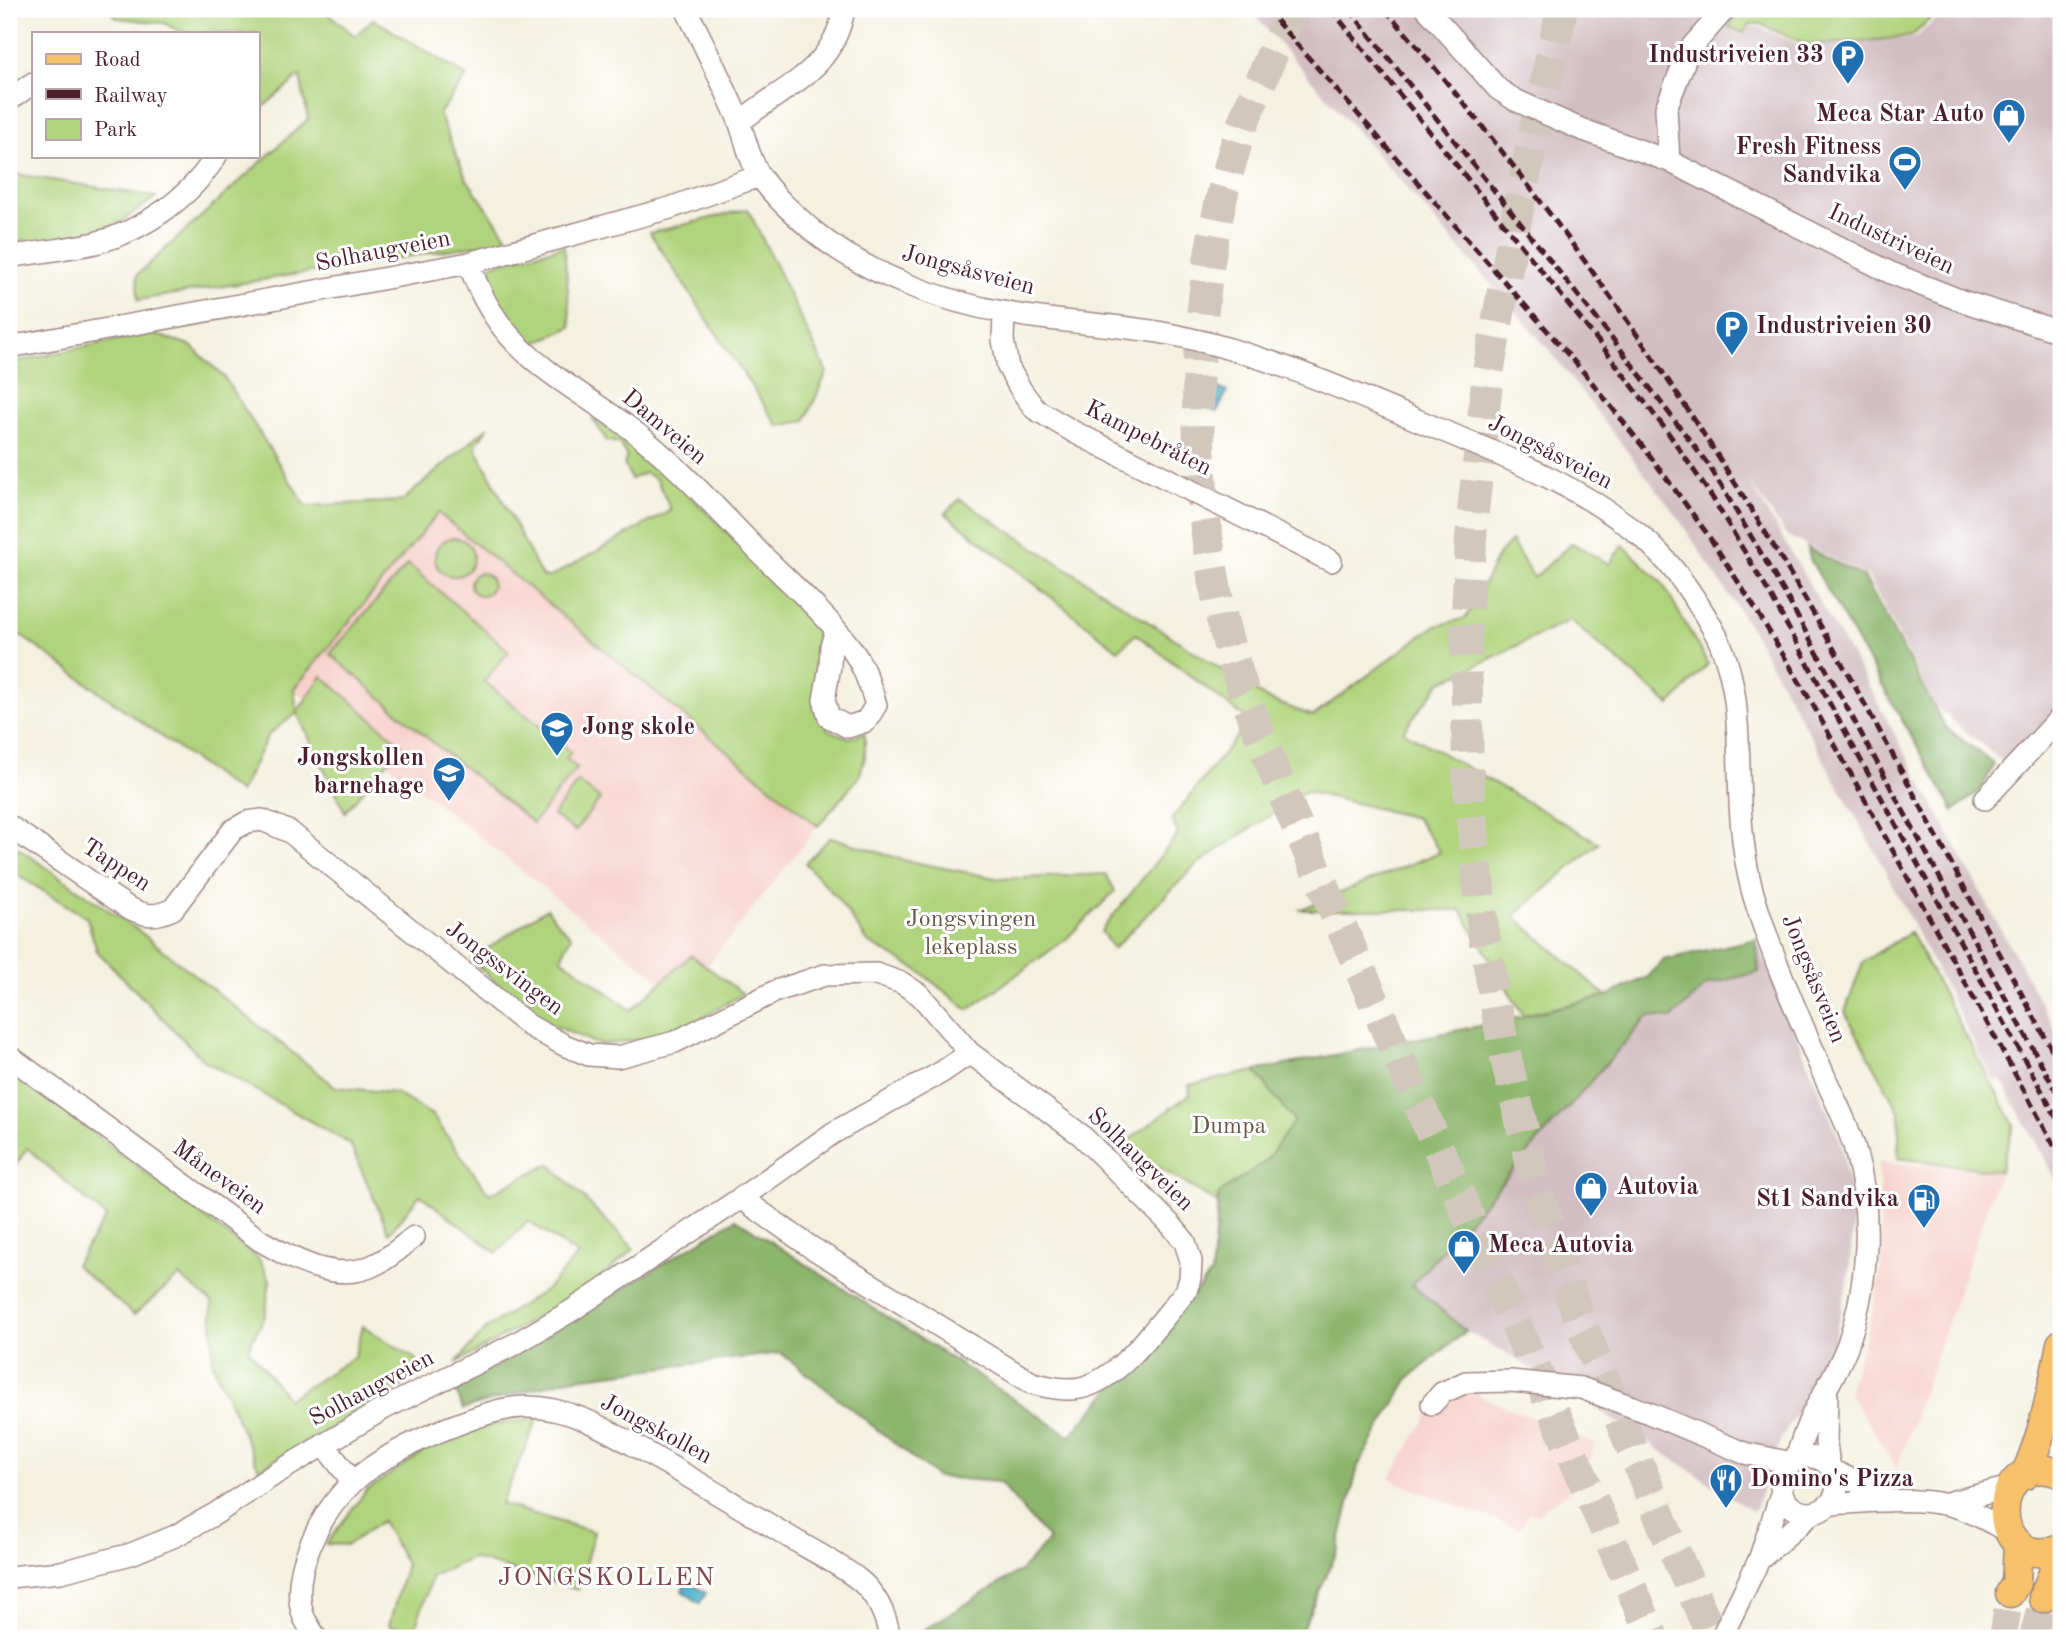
<svg xmlns="http://www.w3.org/2000/svg" width="2070" height="1647" viewBox="0 0 2070 1647" font-family="'Old Standard TT',serif">
<style>
.built{fill:#f7d0ca}
.industrial{fill:#d2bec2}
.green{fill:#b0d47d;stroke:#7d7a54;stroke-width:2}
.forest{fill:#8cb66c;stroke:#6b6a4c;stroke-width:2}
.water{fill:#4cb0cb;stroke:#4b687b;stroke-width:2}
.lines{fill:none;stroke-linecap:round;stroke-linejoin:round}
.major-tunnel{stroke:#d2c7bc;stroke-width:28;stroke-dasharray:28 14;stroke-linecap:butt}
.highway-tunnel{stroke:#d2c7bc;stroke-width:32;stroke-dasharray:32 16;stroke-linecap:butt}
.minor-casing{stroke:#9f8886;stroke-width:24}
.major-casing{stroke:#9f8886;stroke-width:31}
.minor{stroke:#fff;stroke-width:21}
.major{stroke:#f6c16b;stroke-width:28}
.rail{stroke:#4a1f2b;stroke-width:5;stroke-dasharray:10 5;stroke-linecap:butt}
.labels{text-anchor:middle;dominant-baseline:central;stroke-width:6;stroke-linejoin:round;paint-order:stroke}
.poi-label{font-size:24px;font-weight:bold;fill:#4a1f2b;stroke:#fff;text-anchor:end}
.street-label{font-size:24px;fill:#4a1f2b;stroke:#fff}
.park-label{font-size:24px;fill:#695544;stroke:#fff}
.neighbourhood-label{font-size:26px;letter-spacing:2px;fill:#7d474b;stroke:#fff}
</style>
<rect width="100%" height="100%" fill="#fff"/>
<filter id="ink" filterUnits="userSpaceOnUse"><feTurbulence type="fractalNoise" baseFrequency=".0143" numOctaves="2"/><feDisplacementMap in="SourceGraphic" scale="14" xChannelSelector="R" yChannelSelector="G"/><feConvolveMatrix kernelMatrix="1 2 1 2 8 2 1 2 1" color-interpolation-filters="sRGB"/></filter>
<filter id="wash" filterUnits="userSpaceOnUse"><feTurbulence type="fractalNoise" baseFrequency=".00686" numOctaves="4" result="noise"/><feDisplacementMap in="SourceGraphic" scale="28" xChannelSelector="R" yChannelSelector="G"/><feGaussianBlur stdDeviation="1.57" result="paint"/><feColorMatrix in="noise" values="0 0 0 0 0 0 0 0 0 0 0 0 0 0 0 0 0 1.4 0 .05"/><feComposite in="paint" operator="in"/></filter>
<g filter="url(#wash)">
<rect width="100%" height="100%" fill="#f4f1e0"/>
<!-- built -->
<path class="built" d="M438,513l380,313 -136,172 -388,-309z
M1879,1162l121,9 -103,297 -49,-76 26,-85 8,-44z
M1476,1387l4,9 115,48 -11,37 -41,28 -4,5 -10,-1 -10,16 -111,-42 -18,-9 52,-85z
M2061,1588v50h-28l20,-42z"/>
<!-- industrial -->
<path class="industrial" d="M1249,9h154l6,7 6,-7h325l-14,17 16,9 9,-8h7l48,20 109,-9 32,-29h114v698l-56,57 -69,-57 -68,-131 -82,-41 -38,-56 118,202 195,359v148l-60,-108 -7,1 -120,-231 -123,-221 -75,-114 -127,-165z
M1756,939l85,204 10,54 2,32 -4,45 -16,71 -33,65 -17,25 -29,77 -192,-126 -96,-55 -54,-46 237,-269 23,2 35,-33 51,-13z"/>
<!-- green -->
<path class="green" d="M109,9h214l32,27 18,-17 94,57 -28,38 27,64 43,62 -371,60 -1,-25 171,-156 -8,-43 -43,36v-79h-74l-19,-10 -47,-5z
M1743,9h197l-28,27 -44,5 -60,4 -48,-21h-9l-8,9 -15,-7z
M9,173l147,24 -52,37 -56,16 -23,-10 -16,3z
M748,209l79,163 -22,49 -27,5 -128,-193z
M564,246l7,81 -43,19 -29,-34 -13,-27 4,-20z
M149,333l41,12 34,32 82,129 96,-5 87,-75 -14,20 67,131h8l121,-67 -14,-30 -12,-7 -14,6 -7,-15 3,-7 -7,-14 -13,-2 -15,-23 33,22 58,49 121,119 15,29 3,25 -7,30 -1,16 14,22 21,8 16,-5v24l-6,20 -41,49 -380,-313 -144,176 3,23 25,-36 80,69 -57,67 -48,-99 -29,22 -28,58 -231,-166v-264z
M960,499l307,200 46,17 120,-89 33,-9 33,-64 12,-13 23,37 38,-35 37,21 14,-19 40,39 45,80 -38,41 -100,-85 -130,63 -37,48 196,112 -85,73 92,80 -83,19 -62,-105h-162l141,-58 -24,-34 -110,-27 -110,74 -83,84 -12,-18 77,-97 -6,-15 77,-98 -113,-87 -18,16 -173,-137z
M435 557a19 19 0 1 1 38 0a19 19 0 1 1-38 0Z
M408,564l101,87 -25,30 87,71 -5,7 11,9 -44,55 -102,-82 -101,-87z
M470 584a11 11 0 1 1 22 0a11 11 0 1 1-22 0Z
M578,782l22,17 -25,32 -22,-16z
M831,837l72,23 97,19 106,-5 9,17 -49,48 -98,71 -49,-39 -51,-29 -31,-44 -32,-35z
M9,842l130,89 197,156 59,6 37,22 57,79 61,-30 84,85 -49,42 -129,72 32,-36 59,-38 31,-34 -50,-34 -31,32 -77,-58 -31,38 -39,-89 -147,-84 -106,-109 -10,-33 -78,-48z
M547,908l8,12 16,16 -10,22 70,52 60,-55 52,39 -70,41 -73,10 -64,-27 -65,-58z
M1910,932l104,193 -14,46 -102,-13 2,-45 -55,-101 18,-50z
M9,1069l250,190 11,21 -5,36 -17,32 40,51 66,-42 9,-31 57,36 -10,20 -151,87 -46,-105 -1,-62 -33,-26 -45,39 -59,-50 31,-48 -79,-69 -13,20 -1,-40 -4,-11z
M1255,1071l40,50 -30,41 -46,32 -1,9 -96,-58 68,-51 -1,-9z
M538,1418l-37,86 93,28 -16,58 -106,-32 -40,18 -18,56 -25,-7 17,-61 -24,-43 -35,24 -21,-1 40,-53 71,-49 47,-16z"/>
<!-- forest -->
<path class="forest" d="M1807,548l57,29 81,150 49,37 -12,24 -28,23 -143,-250z
M1756,939l3,33 -52,13 -35,33 -24,-2 -236,269 54,46 -57,47 -51,88 -20,84 -40,88h-373l-5,-6 100,-61 29,-31 -50,-58 -62,-5 -156,-124 -213,26 -105,30 -8,-20 43,-24 238,-146 334,217 141,-162 8,-80 46,-32 29,-41 -39,-50 244,-49 107,-26 42,-19 16,-17z"/>
<!-- water -->
<path class="water" d="M1216,387l11,5 -10,20 -11,-5z
M1195,440l11,5 -10,21 -11,-6z
M687,1581l19,12 -6,10 -18,-12z"/>
</g>
<g filter="url(#ink)">
<g class="lines">
<!-- major-tunnel -->
<path class="major-tunnel" d="M2003,1638l7,-45
M2033,1638l10,-40"/>
<!-- highway-tunnel -->
<path class="highway-tunnel" d="M1294,9c-13,23 -23,47 -33,72 -8,18 -16,35 -22,54 -48,149 -52,313 -21,466 14,67 41,132 66,195l369,842
M1562,9l-42,189 -32,175 -16,148 -6,110 2,149 15,150 20,116 36,151 39,119 91,223 44,99"/>
<defs>
<path id="minor" d="M686,9c18,35 35,71 51,107 8,19 11,42 23,60 13,20 34,38 52,54 51,43 131,72 196,83 50,9 100,11 150,19 91,16 179,54 264,90 75,32 155,61 219,114 30,25 53,59 72,93 32,57 23,127 28,190 2,28 6,57 15,84 18,59 43,114 67,170 11,26 26,52 33,80 17,61 12,131 -8,191 -9,24 -22,45 -34,67 -8,15 -13,33 -19,50
M1427,9l71,80 17,11 63,28 91,33 222,112 71,28 99,31
M9,100l24,-17
M740,122c44,-37 93,-50 104,-113
M1669,161l-3,-53 23,-58 36,-41
M9,257c28,-5 58,-8 86,-14 48,-12 95,-45 121,-87
M469,263c32,97 98,115 171,173 43,35 80,76 118,115 31,31 66,61 92,96 13,17 20,38 26,58l-10,16 -18,6 -19,-10 -5,-17 6,-34 1,-20 5,-15
M1004,313l-1,27 5,27 13,23 14,19 39,23 257,129
M9,347l460,-84 201,-55 89,-32
M1985,799l76,-82
M9,826l118,81c18,9 27,11 46,2l60,-79 14,-8 15,-2 28,12 238,193 36,20 25,10 29,2 57,-15 101,-51 49,-16 51,-1 26,9 18,12 50,58 111,82 90,90 14,17 6,19 -1,18 -4,12c-26,30 -65,89 -106,97 -16,3 -32,-1 -48,-5l-223,-137 -68,-48
M9,1056l252,185c35,20 78,44 117,22 13,-6 24,-17 36,-26
M1827,1395l-1,48 3,23
M1432,1404l10,-11 24,-11 45,-1 70,7 68,25 95,40 48,10
M323,1444l30,38
M1781 1485a28 28 0 1 1 56 0a28 28 0 1 1-56 0Z
M1833,1471l37,17 18,13
M1830,1504c33,-2 81,-7 114,0 23,4 44,17 65,28
M1943,1504l68,-17
M1759,1560l53,-47
M9,1577l52,-5 70,-18 44,-18 40,-22 60,-40 110,-66 130,-64 56,-33 170,-113 92,-65 109,-61 28,-19
M316,1638c-4,-7 -10,-15 -13,-23 -14,-44 19,-104 50,-133 26,-24 64,-42 97,-55 24,-9 50,-20 76,-20 48,-1 92,30 132,52 43,25 86,50 128,76 23,14 50,27 72,44 19,15 28,36 32,59
M1721,1638l38,-78 23,-69"/>
<path id="major" d="M2061,1474c-72,-30 -78,101 0,75
M2025,1475c19,-42 27,-87 36,-131
M2010,1593l6,-10 2,-40
M2043,1598l18,-45"/>
</defs>
<!-- minor casing -->
<use href="#minor" class="minor-casing"/>
<!-- major casing -->
<use href="#major" class="major-casing"/>
<!-- minor -->
<use href="#minor" class="minor"/>
<!-- major -->
<use href="#major" class="major"/>
<!-- rail -->
<path class="rail" d="M1266,9l320,366 62,78 60,82 47,73 57,95 249,455
M1331,9l271,337 67,88 43,63 60,101 289,528
M1349,9l263,329 98,129 74,125 277,508
M1385,9c142,165 269,340 382,526 105,173 196,354 294,531"/>
</g>
</g>
<!-- icons -->
<defs>
<symbol id="parking-pin" viewBox="-11 -11 22 30"><path d="M0 17L-7.5 6A9.5 9.5 0 1 1 7.5 6Z" fill="#1f6fb2" stroke="#fff"/><path d="M-3.5-5.5H1a3.5 3.5 0 0 1 0 7H-1V5.5H-3.5ZM-1-3.4V-.6H.8a1.4 1.4 0 0 0 0-2.8Z" fill="#fff"/></symbol>
<symbol id="shop-pin" viewBox="-11 -11 22 30"><path d="M0 17L-7.5 6A9.5 9.5 0 1 1 7.5 6Z" fill="#1f6fb2" stroke="#fff"/><path d="M-5-2.5h2.3a2.7 3.5 0 0 1 5.4 0H5L5.5 6h-11ZM-1.5-2.5h3a1.5 2.3 0 0 0-3 0Z" fill="#fff"/></symbol>
<symbol id="stadium-pin" viewBox="-11 -11 22 30"><path d="M0 17L-7.5 6A9.5 9.5 0 1 1 7.5 6Z" fill="#1f6fb2" stroke="#fff"/><path d="M0-5a6.5 5 0 1 0 0 10a6.5 5 0 1 0 0-10ZM-3.5-1.8h7v3.6h-7Z" fill="#fff"/></symbol>
<symbol id="school-pin" viewBox="-11 -11 22 30"><path d="M0 17L-7.5 6A9.5 9.5 0 1 1 7.5 6Z" fill="#1f6fb2" stroke="#fff"/><path d="M0-5L7-2L0 1L-7-2ZM-4 1L0 2.5L4 1V4Q0 6-4 4Z" fill="#fff"/></symbol>
<symbol id="fuel-pin" viewBox="-11 -11 22 30"><path d="M0 17L-7.5 6A9.5 9.5 0 1 1 7.5 6Z" fill="#1f6fb2" stroke="#fff"/><path d="M-5.5-6h7V0h2V4h1.3V-2.5L3-4.5l.8-.8L6-3V5H2.5V1h-1V6h-7ZM-4.2-4.7v3.2H.2V-4.7Z" fill="#fff"/></symbol>
<symbol id="restaurant-pin" viewBox="-11 -11 22 30"><path d="M0 17L-7.5 6A9.5 9.5 0 1 1 7.5 6Z" fill="#1f6fb2" stroke="#fff"/><path d="M-5-6h1v4h1v-4h1v4h1v-4h1v5L-1.5 .5V6h-2V.5L-5-1ZM5-6V6H3V1.5H1.5Q1.5-4 5-6Z" fill="#fff"/></symbol>
</defs>
<g fill-rule="evenodd">
<use href="#parking-pin" x="1829" y="37" width="38" height="52"/>
<use href="#shop-pin" x="1990" y="96" width="38" height="52"/>
<use href="#stadium-pin" x="1886" y="143" width="38" height="52"/>
<use href="#parking-pin" x="1713" y="308" width="38" height="52"/>
<use href="#school-pin" x="538" y="709" width="38" height="52"/>
<use href="#school-pin" x="430" y="754" width="38" height="52"/>
<use href="#shop-pin" x="1572" y="1169" width="38" height="52"/>
<use href="#fuel-pin" x="1905" y="1181" width="38" height="52"/>
<use href="#shop-pin" x="1445" y="1227" width="38" height="52"/>
<use href="#restaurant-pin" x="1707" y="1461" width="38" height="52"/>
</g>
<g class="labels">
<!-- poi labels -->
<g class="poi-label">
<text x="1824" y="56">Industriveien 33</text>
<text x="1984" y="115">Meca Star Auto</text>
<text x="1881" y="148">Fresh Fitness<tspan x="1881" dy="28">Sandvika</tspan></text>
<text x="1756" y="327" text-anchor="start">Industriveien 30</text>
<text x="582" y="728" text-anchor="start">Jong skole</text>
<text x="424" y="759">Jongskollen<tspan x="424" dy="28">barnehage</tspan></text>
<text x="1616" y="1188" text-anchor="start">Autovia</text>
<text x="1899" y="1200">St1 Sandvika</text>
<text x="1488" y="1246" text-anchor="start">Meca Autovia</text>
<text x="1750" y="1480" text-anchor="start">Domino's Pizza</text>
</g>
<!-- street labels -->
<g class="street-label">
<text transform="translate(1891 240) rotate(25)">Industriveien</text>
<text transform="translate(383 252) rotate(-11)">Solhaugveien</text>
<text transform="translate(968 271) rotate(15)">Jongsåsveien</text>
<text transform="translate(664 428) rotate(40)">Damveien</text>
<text transform="translate(1148 439) rotate(27)">Kampebråten</text>
<text transform="translate(1550 453) rotate(27)">Jongsåsveien</text>
<text transform="translate(116 866) rotate(33)">Tappen</text>
<text transform="translate(504 969) rotate(37)">Jongssvingen</text>
<text transform="translate(1813 979) rotate(68)">Jongsåsveien</text>
<text transform="translate(1140 1160) rotate(44)">Solhaugveien</text>
<text transform="translate(219 1178) rotate(36)">Måneveien</text>
<text transform="translate(372 1389) rotate(-28)">Solhaugveien</text>
<text transform="translate(656 1430) rotate(28)">Jongskollen</text>
</g>
<!-- park labels -->
<g class="park-label">
<text x="971" y="920">Jongsvingen<tspan x="971" dy="28">lekeplass</tspan></text>
<text x="1229" y="1127">Dumpa</text>
</g>
<!-- neighbourhood labels -->
<g class="neighbourhood-label">
<text x="607" y="1578">JONGSKOLLEN</text>
</g>
</g>
<!-- margin -->
<rect width="2070" height="1647" fill="none" stroke="#fff" stroke-width="35"/>
<!-- legend -->
<rect x="32" y="32" width="228" height="126" fill="#ffffff" stroke="#b7a5aa" stroke-width="2"/>
<rect x="46" y="54" width="35" height="10" fill="#f6c16b" stroke="#b7a5aa" stroke-width="2"/>
<text x="94" y="66" font-size="21" fill="#4a1f2b">Road</text>
<rect x="46" y="89" width="35" height="10" fill="#4a1f2b" stroke="#b7a5aa" stroke-width="2"/>
<text x="94" y="102" font-size="21" fill="#4a1f2b">Railway</text>
<rect x="46" y="119" width="35" height="21" fill="#b0d47d" stroke="#b7a5aa" stroke-width="2"/>
<text x="94" y="136" font-size="21" fill="#4a1f2b">Park</text>
</svg>
